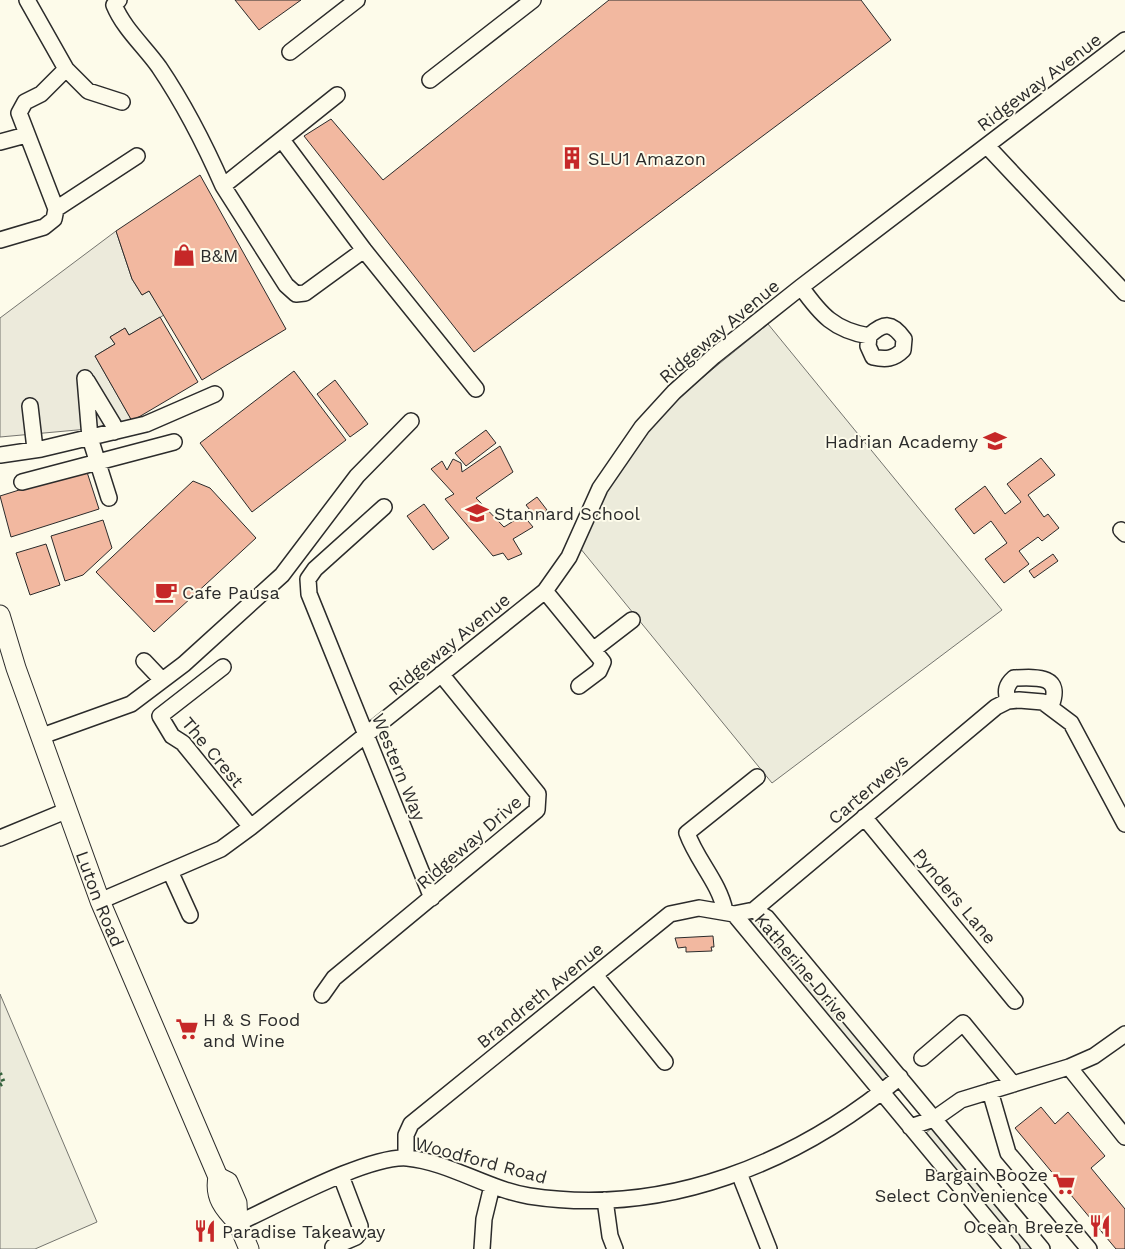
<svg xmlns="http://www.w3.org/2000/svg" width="1125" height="1249" viewBox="0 0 1125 1249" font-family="'Work Sans',sans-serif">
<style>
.green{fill:#ecebdb;stroke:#74746e}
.parking{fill:#eceadb;stroke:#74746e}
.building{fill:#f2b8a0;stroke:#2b2b2b}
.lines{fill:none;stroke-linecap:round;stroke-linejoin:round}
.minor-casing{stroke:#2b2b2b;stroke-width:18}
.major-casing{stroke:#2b2b2b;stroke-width:21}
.minor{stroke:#fdfbea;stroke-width:15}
.major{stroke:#fdfbea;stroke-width:19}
.hedge{stroke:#34623c;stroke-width:4;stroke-dasharray:2.5 4;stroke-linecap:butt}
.labels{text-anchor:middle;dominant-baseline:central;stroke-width:4;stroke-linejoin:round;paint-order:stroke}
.street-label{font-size:18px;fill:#2b2b2b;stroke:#fdfbea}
.poi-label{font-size:18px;fill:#2b2b2b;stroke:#fdfbea;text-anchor:start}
</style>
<rect width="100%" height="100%" fill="#fdfbea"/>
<!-- green -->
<path class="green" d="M768,324l234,286 -230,173 -192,-235c17,-39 34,-80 63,-113 36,-42 82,-75 125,-111z
M758,915l132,160 -9,8 -132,-161z
M0,994l97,228 -62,27h-35z
M933,1127l101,122h-14l-95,-115z"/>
<!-- parking -->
<path class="parking" d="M116,231l16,48 10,16 7,-4 15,24 -35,20 -4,-7 -15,9 5,7 -20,12 37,65 -44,8 -88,8v-119z"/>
<!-- building -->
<path class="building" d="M235,0h66l-42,30z
M609,0h252l30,40 -417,312 -170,-216 27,-17 52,61z
M200,175l86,154 -84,51 -53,-89 -7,4 -10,-16 -16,-48z
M160,317l38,65 -66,39 -37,-65 20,-12 -5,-7 15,-9 4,7z
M294,371l52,69 -94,72 -52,-69z
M335,380l33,44 -18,13 -33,-43z
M486,430l10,13 -30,23 -11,-13z
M500,446l13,26 -37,26 28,29 19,-12 10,12 -20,12 9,15 -14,6 -5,-7 -10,3 -48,-57 9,-5 -23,-25 11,-8 5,9 6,-11 8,4 1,9z
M1041,458l14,17 -27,20 16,22 4,-3 11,14 -17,13 -4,-4 -19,14 10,13 -25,19 -19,-24 22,-16 -16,-22 -17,13 -19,-25 30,-23 20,28 16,-12 -14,-18z
M86,469l13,40 -88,28 -11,-41z
M193,481l17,7 46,50 -102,94 -58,-60z
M537,497l10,13 -10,9 -11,-14z
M424,504l25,34 -16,12 -26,-34z
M103,520l9,28 -29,27 -18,6 -14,-45z
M46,544l14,41 -30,10 -14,-42z
M1053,554l5,7 -24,17 -5,-7z
M713,936l1,11h-3l1,4 -26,1v-5l-8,1 -3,-10z
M1041,1107l14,17 13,-12 37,44 -14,12 34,41v40h-9l-101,-121z"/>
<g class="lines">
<defs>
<path id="minor" d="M27,0l39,69 22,22 34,11
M119,0l-5,5c10,24 30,41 45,62 25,37 46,78 64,119l114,-91
M290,52l67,-52
M430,80l103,-80
M282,140l82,110 112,139
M0,142l26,-7
M987,146l138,147
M223,186l63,99 10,9 9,-1 59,-43
M56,209l81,-53
M0,240l44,-13 10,-8 2,-10 -37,-96 6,-11 16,-8 25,-25
M801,287c20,28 33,43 68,49 15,-14 23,-14 35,3l-1,11c-9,9 -17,10 -30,7l-5,-11 1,-10
M85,378l5,60 19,60
M87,381l26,43 1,8
M30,406l5,43
M0,455l41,-6 105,-25 69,-30
M22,482l152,-40
M384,507l-69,62 -7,10 1,15 123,304
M1121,530l4,4
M545,591l58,71 -4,9 -20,15
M593,650l39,-30
M144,661l18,19
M223,667l-63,49 12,20 11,7 68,84
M1008,701c-3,-10 -2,-16 6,-23 23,-1 49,-3 37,28
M42,736l89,-32 53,-40 98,-89 75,-99 54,-55
M864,817l151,184
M0,838l68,-28
M170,871l20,44
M100,901l121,-52 30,-22 294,-236 24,-34 31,-69 42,-61 32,-35 40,-36 87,-69 324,-247
M754,910l242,-203 12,-6 11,-1 24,2 28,21 54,101
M725,911c-6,-29 -28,-50 -38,-78l70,-56
M734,914l20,-4 13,8 275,331
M734,914l278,335
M595,975l70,87
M322,995l12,-17 203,-168 1,-16 -97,-120
M922,1058l41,-35 50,61
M1069,1067l56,70
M990,1091l18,62 81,96
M910,1127l24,-8 27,-19 108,-33 25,-11 31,-22
M406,1158v-23l5,-11 259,-210 29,-6 35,6
M739,1173l30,76
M605,1200l5,36 5,13
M238,1223c38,-17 130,-68 169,-65 42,4 80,31 122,38 137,21 268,-33 371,-119
M333,1247l23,-10 4,-5v-6l-19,-50
M482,1249l2,-30 8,-33"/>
<g id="major">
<path id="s1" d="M0,615l16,53 84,233 118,276c-4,20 6,32 20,46"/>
<path d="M218,1177l10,5 9,21 1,20 11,26"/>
</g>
</defs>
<!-- minor casing -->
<use href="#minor" class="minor-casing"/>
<!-- major casing -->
<use href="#major" class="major-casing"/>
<!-- minor -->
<use href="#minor" class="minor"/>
<!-- major -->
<use href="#major" class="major"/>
<!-- hedge -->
<path class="hedge" d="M0,1073l4,10 -4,2"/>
</g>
<!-- icons -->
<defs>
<symbol id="building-bare" viewBox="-9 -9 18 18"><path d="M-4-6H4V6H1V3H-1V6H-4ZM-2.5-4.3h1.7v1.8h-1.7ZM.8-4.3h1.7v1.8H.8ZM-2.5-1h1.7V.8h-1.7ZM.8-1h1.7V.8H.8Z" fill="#c62828" stroke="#fdfbea" stroke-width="2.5" paint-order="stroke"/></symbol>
<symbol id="shop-bare" viewBox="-9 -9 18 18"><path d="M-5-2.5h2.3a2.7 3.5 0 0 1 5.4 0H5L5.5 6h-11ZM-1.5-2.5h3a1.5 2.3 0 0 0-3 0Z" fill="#c62828" stroke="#fdfbea" stroke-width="2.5" paint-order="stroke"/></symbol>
<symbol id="school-bare" viewBox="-9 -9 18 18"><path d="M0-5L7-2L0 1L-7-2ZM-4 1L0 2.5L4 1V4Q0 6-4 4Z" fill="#c62828" stroke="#fdfbea" stroke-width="2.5" paint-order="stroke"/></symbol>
<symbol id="cafe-bare" viewBox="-9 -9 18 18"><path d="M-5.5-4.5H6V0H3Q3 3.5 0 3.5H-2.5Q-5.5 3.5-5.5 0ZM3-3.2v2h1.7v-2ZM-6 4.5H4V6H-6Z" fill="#c62828" stroke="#fdfbea" stroke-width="2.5" paint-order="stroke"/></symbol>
<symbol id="supermarket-bare" viewBox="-9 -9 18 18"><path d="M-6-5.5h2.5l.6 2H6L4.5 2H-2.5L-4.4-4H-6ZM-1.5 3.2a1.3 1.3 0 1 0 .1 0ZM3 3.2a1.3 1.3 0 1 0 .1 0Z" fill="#c62828" stroke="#fdfbea" stroke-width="2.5" paint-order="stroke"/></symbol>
<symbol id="restaurant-bare" viewBox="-9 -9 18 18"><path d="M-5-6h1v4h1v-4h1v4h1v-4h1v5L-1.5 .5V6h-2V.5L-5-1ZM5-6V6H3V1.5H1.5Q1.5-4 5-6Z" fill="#c62828" stroke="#fdfbea" stroke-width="2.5" paint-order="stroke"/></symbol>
</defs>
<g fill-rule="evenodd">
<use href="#building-bare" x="556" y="142" width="32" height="32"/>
<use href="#shop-bare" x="168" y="239" width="32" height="32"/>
<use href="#school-bare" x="979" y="425" width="32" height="32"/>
<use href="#school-bare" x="461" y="497" width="32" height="32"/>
<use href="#cafe-bare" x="150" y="576" width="32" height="32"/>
<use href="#supermarket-bare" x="171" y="1013" width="32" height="32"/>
<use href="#supermarket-bare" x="1048" y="1168" width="32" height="32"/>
<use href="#restaurant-bare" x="1084" y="1210" width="32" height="32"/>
<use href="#restaurant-bare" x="189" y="1215" width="32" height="32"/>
</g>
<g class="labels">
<!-- street labels -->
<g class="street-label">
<text transform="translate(1039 82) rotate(-37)">Ridgeway Avenue</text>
<text transform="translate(719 331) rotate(-40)">Ridgeway Avenue</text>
<text transform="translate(449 644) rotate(-39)">Ridgeway Avenue</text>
<text transform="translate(213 752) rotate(50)">The Crest</text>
<text transform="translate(399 767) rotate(68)">Western Way</text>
<text transform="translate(868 789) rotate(-40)">Carterweys</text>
<text transform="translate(469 842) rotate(-41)">Ridgeway Drive</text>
<text transform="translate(955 896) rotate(50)">Pynders Lane</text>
<text stroke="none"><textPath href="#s1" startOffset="301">Luton Road</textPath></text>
<text transform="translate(802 967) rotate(50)">Katherine Drive</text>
<text transform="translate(540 995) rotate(-39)">Brandreth Avenue</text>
<text transform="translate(481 1160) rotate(15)">Woodford Road</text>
</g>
<!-- poi labels -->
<g class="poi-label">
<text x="588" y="158">SLU1 Amazon</text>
<text x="200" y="255">B&amp;M</text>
<text x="978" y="441" text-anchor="end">Hadrian Academy</text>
<text x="494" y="513">Stannard School</text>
<text x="182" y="592">Cafe Pausa</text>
<text x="203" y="1019">H &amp; S Food<tspan x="203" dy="21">and Wine</tspan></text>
<text x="1048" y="1174" text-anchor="end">Bargain Booze<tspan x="1048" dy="21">Select Convenience</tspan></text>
<text x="1084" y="1226" text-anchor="end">Ocean Breeze</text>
<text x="222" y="1231">Paradise Takeaway</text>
</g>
</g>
</svg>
